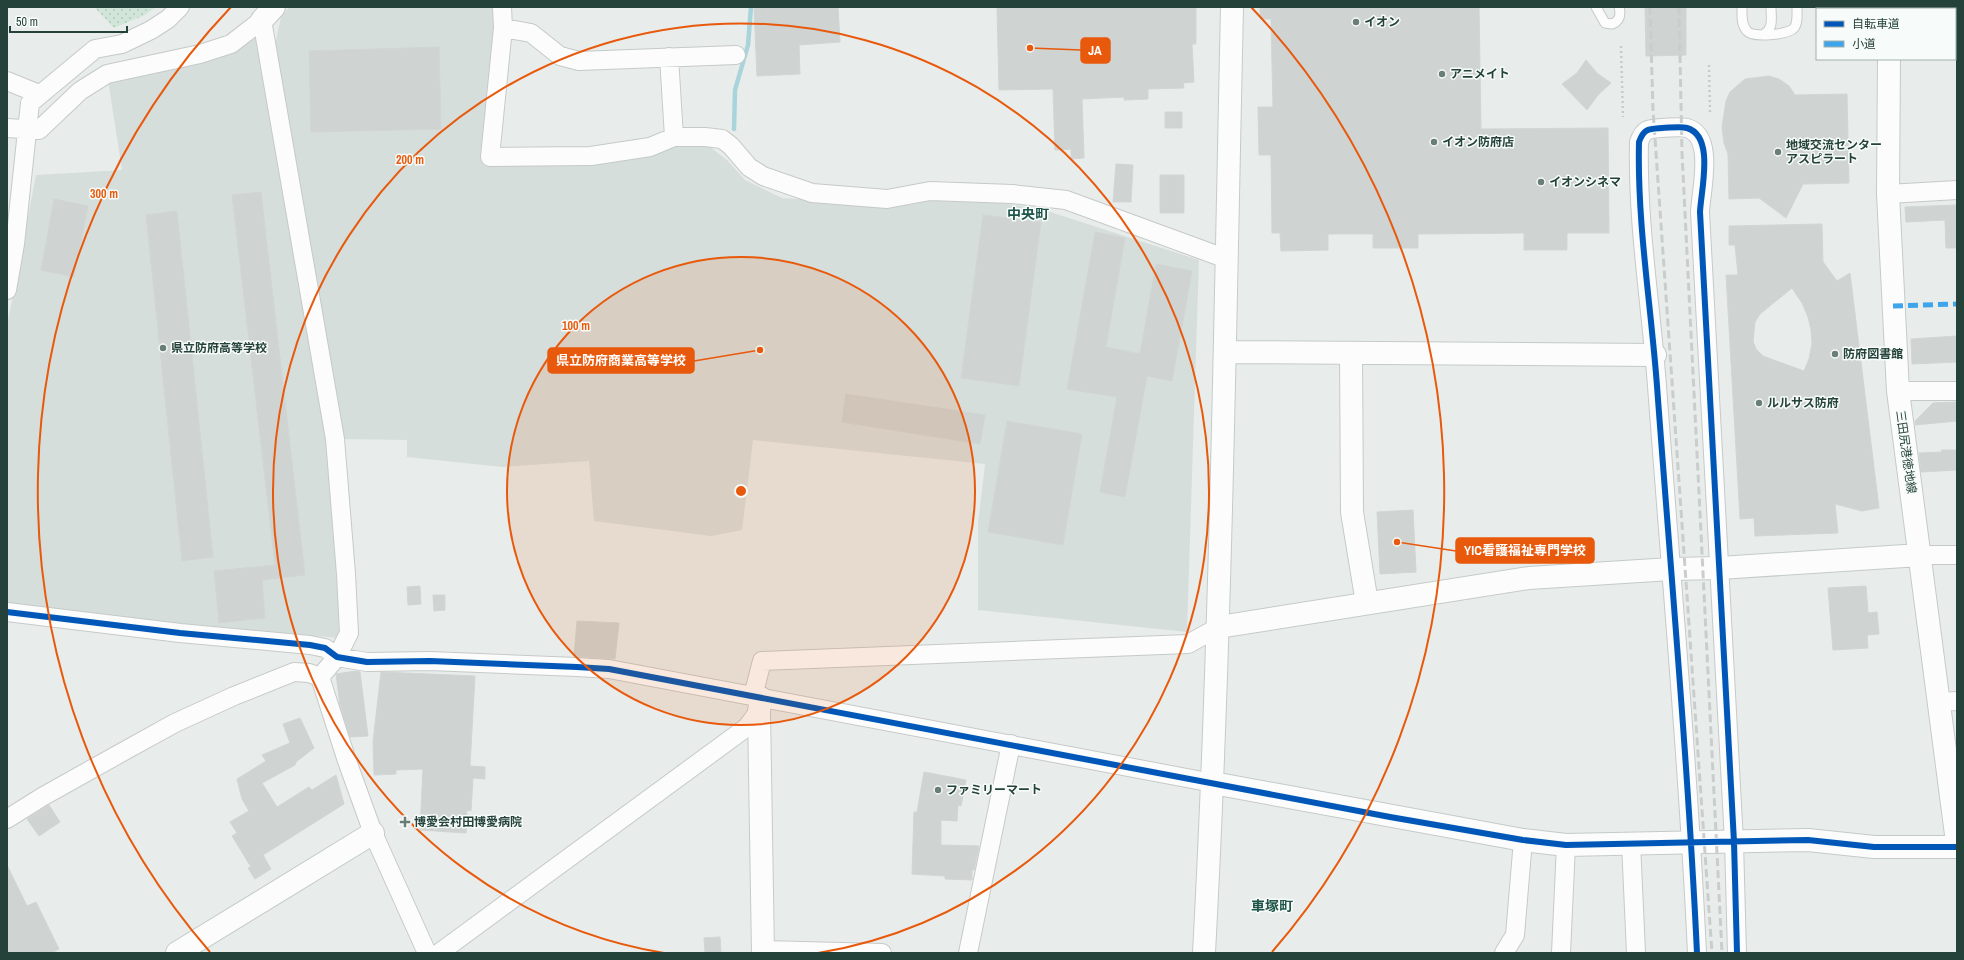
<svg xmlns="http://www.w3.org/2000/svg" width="1964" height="960" viewBox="0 0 1964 960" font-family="'Archivo Narrow','Noto Sans JP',sans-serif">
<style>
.built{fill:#d6dedb}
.park{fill:url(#park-dots)}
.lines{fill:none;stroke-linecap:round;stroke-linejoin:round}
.stream{stroke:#a9d4db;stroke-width:4.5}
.building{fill:#cfd4d2;stroke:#d1d6d4;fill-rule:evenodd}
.lane-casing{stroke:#c5cac8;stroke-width:11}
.street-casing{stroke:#c5cac8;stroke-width:20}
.secondary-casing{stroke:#c3cbc8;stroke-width:24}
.path{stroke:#c3ccca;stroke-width:2.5;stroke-dasharray:2 3;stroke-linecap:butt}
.lane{stroke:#fcfcfc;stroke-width:9}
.street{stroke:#fcfcfc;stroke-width:18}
.secondary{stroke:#fcfcfc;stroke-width:22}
.rail{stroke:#c9cdcc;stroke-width:3;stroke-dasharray:8 4;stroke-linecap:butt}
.quiet{stroke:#3ea4ec;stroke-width:5;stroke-dasharray:10 5;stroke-linecap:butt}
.cycleway-casing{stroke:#f7fbf9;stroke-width:8}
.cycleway{stroke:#0057b8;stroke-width:6}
.ring{fill:none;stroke:#e8590c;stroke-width:2}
.poi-dot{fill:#697e78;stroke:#f7fbf9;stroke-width:1.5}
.labels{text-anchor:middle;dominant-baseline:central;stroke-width:3;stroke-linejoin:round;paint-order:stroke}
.poi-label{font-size:12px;font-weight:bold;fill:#24423a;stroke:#f7fbf9;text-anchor:start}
.street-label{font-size:12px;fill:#24423a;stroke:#f7fbf9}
.quarter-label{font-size:14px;font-weight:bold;fill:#1f5548;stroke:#f7fbf9}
.centre{fill:#e8590c;stroke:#f7fbf9;stroke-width:2}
.ring-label{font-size:12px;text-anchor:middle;font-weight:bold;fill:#e8590c;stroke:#f7fbf9;stroke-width:3;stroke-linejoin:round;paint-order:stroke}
.leader{fill:none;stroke:#e8590c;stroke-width:1.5}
.callout-dot{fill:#e8590c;stroke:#f7fbf9;stroke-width:1.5}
.callout{fill:#e8590c;stroke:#e8590c;stroke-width:1.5}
.callout-label{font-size:13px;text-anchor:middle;font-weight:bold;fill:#fff}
</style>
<defs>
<pattern id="park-dots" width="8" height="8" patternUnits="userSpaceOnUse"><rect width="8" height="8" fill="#d1e6d8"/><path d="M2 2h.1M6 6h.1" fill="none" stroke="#b3c6ba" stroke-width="1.8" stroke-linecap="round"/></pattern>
</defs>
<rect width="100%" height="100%" fill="#e8edeb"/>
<!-- built -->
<path class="built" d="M289,7h204l4,28 -15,127 104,4 71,-13 20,-9 32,2 19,15 17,19 37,18 94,6 70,-9 95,14 158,51 -12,372 -209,-22v-86l7,-60 -232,-24 -11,90 -31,6 -117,-15 -5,-60 -87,6 -95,-10v-17l-68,-1 -64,-394 6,-28z
M262,20l73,419 4,199 -332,-28v-284l29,-151 86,-5 -15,-96 93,-20z"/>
<!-- park -->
<path class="park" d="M94,7h62l-11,8 -31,13z"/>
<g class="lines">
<!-- stream -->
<path class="stream" d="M734,129l1,-39 13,-45 3,-38"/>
</g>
<!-- building -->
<path class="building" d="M754,7h84l2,35 -41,3 1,29 -43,2z
M997,7h199v37h-4l2,38 -11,1 1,5 -36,1v10l-24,1v-3l-42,2 2,59 -13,1v-10l-16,1 -2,-61 -54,1z
M1260,7h219l2,122 127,-1 1,105h-42v17h-43v-17l-106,1v14h-45v-14h-45v16l-47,1 -1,-18h-8l-1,-78h-12l-1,-48h15l-2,-88h-11z
M1645,7h41v48l-40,1z
M439,47l2,82 -130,3 -2,-81z
M1586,60l11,13 14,10 -13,12 -11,15 -25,-26 15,-11z
M1769,76l10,3 10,7 6,9 52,-1 2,89 -46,1 -17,34 -27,-20 -30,1 -1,-45 -4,-11 -2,-16 4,-26 4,-9 15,-13z
M1165,112h17v16h-17z
M1116,164l17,1 -2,37h-18z
M1160,175h24v38h-24z
M261,192l44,383 -43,5 3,38 -46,5 -5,-52 61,-6 -43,-370z
M54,199l34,7 -14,71 -33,-7z
M1957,205v43h-11l-1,-28 -39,2 -1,-15z
M177,211l36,346 -31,4 -36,-346z
M983,215l58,7 -22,164 -58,-8z
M1822,224l1,38 14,19 13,-8 29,235 -17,3 -27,-7 3,29 -83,3 -1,-18 -14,1 -14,-244h12l-3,-30h-6v-19zM1792,288l10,15 6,14 3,13 1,14 -3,15 -5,12 -41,-15 -7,-7 -3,-8 2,-19 5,-8z
M1095,232l30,6 -19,109 34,7 16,-90 36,7 -20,110 -25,-5 -22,121 -25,-5 17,-95 -50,-8z
M1957,336v26l-45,2 -1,-25z
M846,394l139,21 -5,29 -138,-22z
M1957,402v19l-42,4v-4l18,-18z
M1007,421l75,13 -19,111 -75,-13z
M1941,450h16v20l-36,2 -2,-19 23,-1z
M1413,510l3,62 -36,2 -3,-62z
M420,586l1,18 -13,1 -1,-18z
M1866,586l2,27 9,-1 2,22 -12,1 1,13 -35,2 -5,-62z
M433,595h12v15l-11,1z
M577,621l42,2 -4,36 -41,-3z
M356,671l4,1 8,64 -18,1 -10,-32 -4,-31z
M381,672l94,4 -5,90 15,1v12l-12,-1 -2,33 -4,-1 -1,23 -46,-3 3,-61 -27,1v4l-22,1 -1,-33z
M300,718l14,30 -18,14 -1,3 -33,18 15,24 32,-20 3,3 24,-15 8,29 -81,51 8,14 -16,10 -7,-11 3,-1 -19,-31 5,-3 -7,-11 19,-11 -7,-12 -5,-20 29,-18 -4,-6 28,-12 -7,-19z
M924,772l42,8 -5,26 -3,-1 -1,16 -16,-1v25l38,1 -5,24h-2v10l-27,-1v-3l-33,-2 2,-62h3z
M49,805l11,17 -21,14 -12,-17z
M7,865l20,41 9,-4 23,47 -8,4h-44z
M720,937l1,16h-16l-1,-15z"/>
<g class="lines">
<defs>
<path id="lane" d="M1596,7l9,16 7,1c8,-3 9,-9 7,-17
M1742,7c0,8 -1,18 5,24 5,7 41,4 47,-3 4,-5 3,-14 3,-21
M1764,34c10,-6 7,-16 7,-27"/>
<path id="street" d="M502,7l1,21 -13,129 101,-1 59,-9 24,-10h31l17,2 9,7 18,21 14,9 49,17 75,6 43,-8 82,3 54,6 161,59
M503,28l28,5 29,23 19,5 157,-6
M1955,29h2
M669,57l5,80
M7,81l32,13
M7,128l32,2 41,-39 27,-17 93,-20 31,-10 31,-24 73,419 11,135 3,59 -12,24 -17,20 27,84 26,72 54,120
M1888,194l69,-4
M7,290l8,-46 15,-141 65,-54 27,-5 29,-14 17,-11 12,-12
M1898,391h59
M1920,555h37
M7,612l173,21 130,12 15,3 12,9 30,5 63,-1 147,6 32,2 604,114
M753,696l9,-35 426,-17 31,-17
M1939,702l18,-1
M7,819l35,-22 84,-47 49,-27 59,-27 60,-24 15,1 11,4
M1631,843l5,110
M763,950l119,3
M439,953l308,-226 12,-16
M968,953l43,-209
M1504,953l11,-18 8,-95
M1561,953l5,-108
M1697,953c-9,-189 -26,-378 -40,-567 -6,-81 -20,-163 -18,-244 5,-14 10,-13 23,-14 7,0 18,-2 25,0 28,8 14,62 13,84l34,630 3,111"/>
<path id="secondary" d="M1888,7v2
M262,20l12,-13
M1889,59l-1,135 10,197 59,451
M1225,352l430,3
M1351,353l1,159 15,91
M1219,627l310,-49 142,-9 49,-1 200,-13
M761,698l-2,13 4,242
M1213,783l310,57 43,5 242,-5 66,7h83
M177,953l196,-120
M1204,953c17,-315 21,-631 28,-946"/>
</defs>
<!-- lane casing -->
<use href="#lane" class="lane-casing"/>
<!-- street casing -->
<use href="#street" class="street-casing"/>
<!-- secondary casing -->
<use href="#secondary" class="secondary-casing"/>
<!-- path -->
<path class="path" d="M1621,46l2,71
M1709,65l1,47"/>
<!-- lane -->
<use href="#lane" class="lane"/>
<!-- street -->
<use href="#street" class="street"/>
<!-- secondary -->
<use href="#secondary" class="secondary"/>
<!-- rail -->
<path class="rail" d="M1650,7l3,103 59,843
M1679,7l3,146 40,800"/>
<!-- quiet -->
<path class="quiet" d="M1893,306l64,-2"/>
<defs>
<path id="cycleway" d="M7,612l173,21 130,12 15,3 12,9 30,5 63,-1 147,6 32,2 781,148 133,23 43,5 242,-5 66,7h83
M1697,953c-9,-189 -26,-378 -40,-567 -6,-81 -20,-163 -18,-244 5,-14 10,-13 23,-14 7,0 18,-2 25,0 28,8 14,62 13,84l34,630 3,111"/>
</defs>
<!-- cycleway casing -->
<use href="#cycleway" class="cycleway-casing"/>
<!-- cycleway -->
<use href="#cycleway" class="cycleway"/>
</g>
<!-- distance rings -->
<circle cx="741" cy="491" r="234" fill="#e8590c" fill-opacity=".12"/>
<g class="ring">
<circle cx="741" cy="491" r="234"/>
<path d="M664 953A468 468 0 1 1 818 953"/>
<path d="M210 952A703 703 0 0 1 231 7M1251 7A703 703 0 0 1 1272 952"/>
</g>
<!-- markers -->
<g class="poi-dot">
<circle cx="1356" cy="22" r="4"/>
<circle cx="1442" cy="74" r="4"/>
<circle cx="1434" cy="142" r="4"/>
<circle cx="1778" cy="152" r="4"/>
<circle cx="1541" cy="182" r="4"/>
<circle cx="163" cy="348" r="4"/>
<circle cx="1835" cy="354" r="4"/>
<circle cx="1759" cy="403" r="4"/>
<circle cx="938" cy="790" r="4"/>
<path d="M403 816h4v4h4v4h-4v4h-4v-4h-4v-4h4z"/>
</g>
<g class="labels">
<!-- poi labels -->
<g class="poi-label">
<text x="1364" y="22">イオン</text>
<text x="1450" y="74">アニメイト</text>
<text x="1442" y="142">イオン防府店</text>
<text x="1786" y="145">地域交流センター<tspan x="1786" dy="14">アスピラート</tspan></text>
<text x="1549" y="182">イオンシネマ</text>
<text x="171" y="348">県立防府高等学校</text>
<text x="1843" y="354">防府図書館</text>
<text x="1767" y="403">ルルサス防府</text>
<text x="946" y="790">ファミリーマート</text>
<text x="414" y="822">博愛会村田博愛病院</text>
</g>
<!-- street labels -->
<g class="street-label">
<text transform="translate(1906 452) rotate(82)">三田尻港徳地線</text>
</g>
<!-- quarter labels -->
<g class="quarter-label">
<text x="1028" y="214">中央町</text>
<text x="1272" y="906">車塚町</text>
</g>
</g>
<circle cx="741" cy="491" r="6" class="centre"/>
<g class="ring-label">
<text x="410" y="164">200 m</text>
<text x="104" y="198">300 m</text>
<text x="576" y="330">100 m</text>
</g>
<!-- callouts -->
<path class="leader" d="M1030 48L1081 50M760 350L694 361M1397 542L1456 551"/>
<g class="callout-dot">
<circle cx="1030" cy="48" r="4"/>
<circle cx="760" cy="350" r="4"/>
<circle cx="1397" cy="542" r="4"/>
</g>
<g class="callout">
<rect x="1081" y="38" width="29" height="25" rx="4"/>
<rect x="548" y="348" width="146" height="25" rx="4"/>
<rect x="1456" y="538" width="138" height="25" rx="4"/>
</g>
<g class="callout-label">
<text x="1095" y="55">JA</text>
<text x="621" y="365">県立防府商業高等学校</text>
<text x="1525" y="555">YIC看護福祉専門学校</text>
</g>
<!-- border -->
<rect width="1964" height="960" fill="none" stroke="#24423a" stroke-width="16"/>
<!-- legend -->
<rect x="1816" y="8" width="140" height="52" fill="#f7fbf9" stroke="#a3b1ad"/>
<rect x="1824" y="21" width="20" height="6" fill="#0057b8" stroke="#a3b1ad"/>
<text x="1852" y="28" font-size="12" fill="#24423a">自転車道</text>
<rect x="1824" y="41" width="20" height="6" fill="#3ea4ec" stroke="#a3b1ad"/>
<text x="1852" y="48" font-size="12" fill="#24423a">小道</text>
<!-- scale -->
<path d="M10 26v6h117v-6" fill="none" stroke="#24423a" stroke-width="2"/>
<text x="16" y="26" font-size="12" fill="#24423a" stroke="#f7fbf9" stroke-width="3" paint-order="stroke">50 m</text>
</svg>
